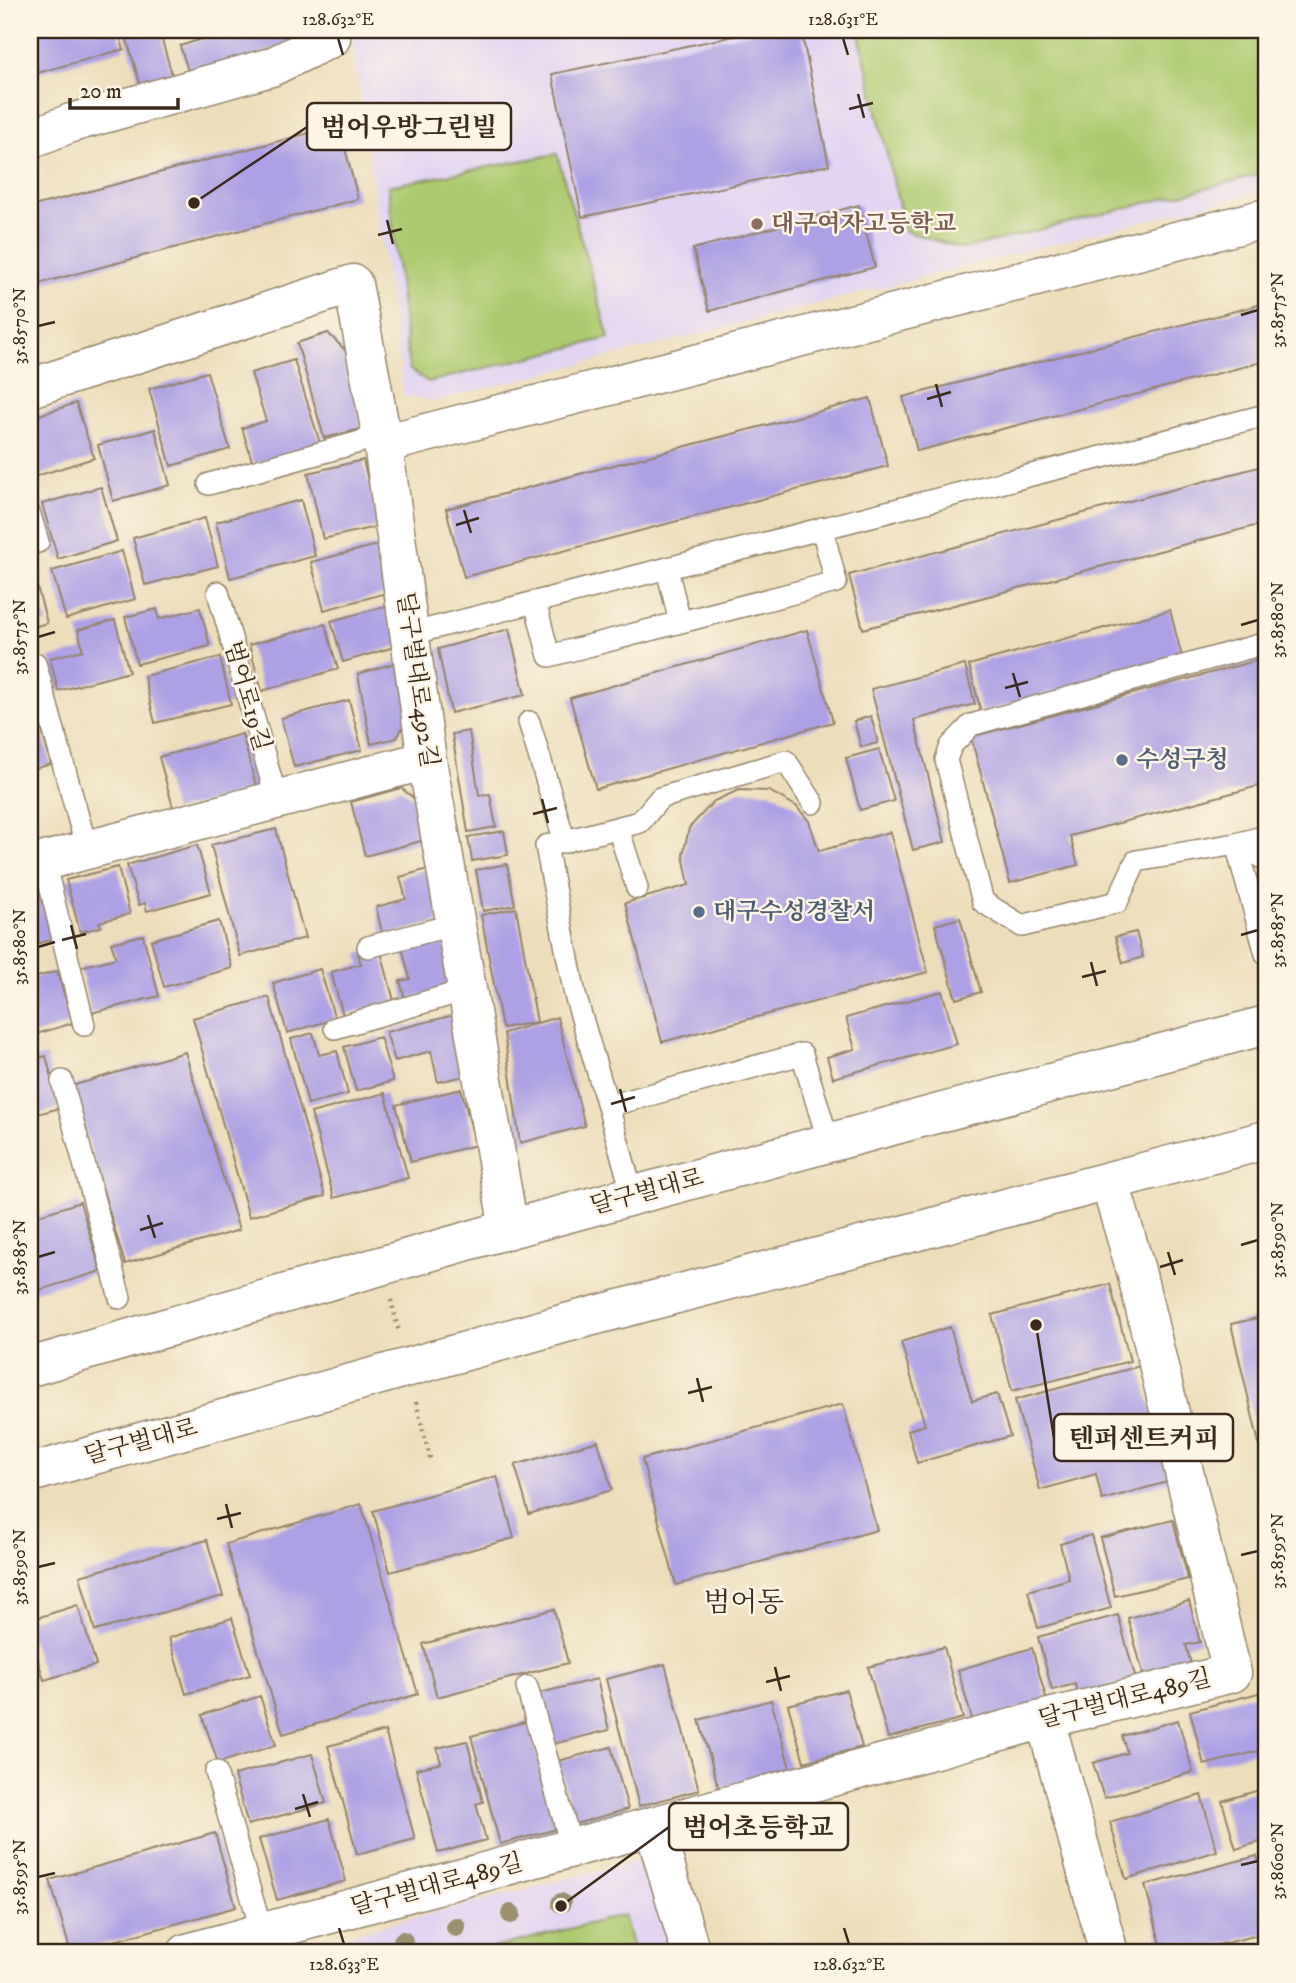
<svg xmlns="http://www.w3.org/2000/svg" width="1296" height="1983" viewBox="0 0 1296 1983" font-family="'IM FELL DW Pica','Noto Serif KR',serif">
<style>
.built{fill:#e2d4f3}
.green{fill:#adca70;stroke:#747a47;stroke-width:2}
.building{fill:#ada0e4}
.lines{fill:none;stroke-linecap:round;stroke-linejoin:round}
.service-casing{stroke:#94846c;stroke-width:24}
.minor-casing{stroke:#94846c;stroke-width:41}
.secondary-casing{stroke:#94846c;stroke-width:41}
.path{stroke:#94846c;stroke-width:4.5;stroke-dasharray:2 5;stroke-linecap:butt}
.service{stroke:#fff;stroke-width:21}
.minor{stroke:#fff;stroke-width:38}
.secondary{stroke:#fff;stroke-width:38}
.tree{fill:#9b9170}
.ticks{fill:none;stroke:#3b2a1e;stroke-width:2.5}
.education-dot{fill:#8d6e63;stroke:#fcf5e5;stroke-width:2.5}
.service-dot{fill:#5c6f8a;stroke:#fcf5e5;stroke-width:2.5}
.labels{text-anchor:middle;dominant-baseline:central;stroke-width:5;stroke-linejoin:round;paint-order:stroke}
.education-label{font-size:24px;font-weight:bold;fill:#785e54;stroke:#fcf5e5;text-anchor:start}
.street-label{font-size:24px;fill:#3b2a1e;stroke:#fcf5e5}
.service-label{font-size:24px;font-weight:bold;fill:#4e5e75;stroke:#fcf5e5;text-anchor:start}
.quarter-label{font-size:28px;fill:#3b2a1e;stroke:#fcf5e5}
.leader{fill:none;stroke:#3b2a1e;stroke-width:2.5}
.callout-dot{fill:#3b2a1e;stroke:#fcf5e5;stroke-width:2.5}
.callout{fill:#fcf5e5;stroke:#3b2a1e;stroke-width:2.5}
.callout-label{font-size:26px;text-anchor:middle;font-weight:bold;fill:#3b2a1e}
.neatline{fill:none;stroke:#3b2a1e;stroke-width:2.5}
.ticks-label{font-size:18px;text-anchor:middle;fill:#3b2a1e}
</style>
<rect width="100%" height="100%" fill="#fcf5e5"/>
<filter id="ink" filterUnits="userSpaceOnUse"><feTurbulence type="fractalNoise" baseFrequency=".0143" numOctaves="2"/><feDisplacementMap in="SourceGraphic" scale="14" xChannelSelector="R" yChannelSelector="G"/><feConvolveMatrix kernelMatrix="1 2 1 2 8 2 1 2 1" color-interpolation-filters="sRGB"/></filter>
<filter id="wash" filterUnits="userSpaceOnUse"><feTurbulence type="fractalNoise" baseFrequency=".00686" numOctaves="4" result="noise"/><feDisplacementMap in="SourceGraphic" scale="28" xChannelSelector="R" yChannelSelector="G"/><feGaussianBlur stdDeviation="1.57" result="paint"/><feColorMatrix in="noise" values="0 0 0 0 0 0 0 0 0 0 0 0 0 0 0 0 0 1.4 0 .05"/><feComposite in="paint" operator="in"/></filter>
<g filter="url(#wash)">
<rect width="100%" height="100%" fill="#eddebb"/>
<!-- built -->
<path class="built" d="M351,30h915v160l-831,211 -31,-5z
M646,1859l28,94h-397z"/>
<!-- green -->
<path class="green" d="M858,30h408v143l-303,76 -58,-18z
M557,154l52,184 -181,44 -19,-13 -21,-183z
M624,1915l10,38h-161z"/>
<g id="blocks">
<!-- building -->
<path class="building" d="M30,30h87l7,19 -94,26z
M124,30h35l17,58 -32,9z
M230,30l6,2h78l-122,51 -12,-37z
M763,30h38l28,135 -247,52 -30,-143z
M339,125l19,74 -328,87v-79z
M859,205l16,62 -166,44 -16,-62z
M1266,303v58l-349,90 -14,-54z
M328,333l25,25 8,71 -37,9 -27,-95z
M294,360l26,83 -67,21 -11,-36 24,-7 -15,-48z
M207,372l23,77 -59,17 -22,-77z
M870,398l18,68 -424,111 -18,-68z
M76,403l18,55 -64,20v-60z
M155,429l15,56 -57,16 -15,-56z
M363,460l16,66 -56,13 -15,-66z
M1266,465v58l-403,106 -14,-54z
M101,487l16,54 -59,18 -16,-55z
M301,500l14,56 -85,22 -14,-56z
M205,518l13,48 -73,19 -12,-47z
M377,545l13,47 -66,18 -13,-48z
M122,551l13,48 -69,20 -14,-48z
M35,579l12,44 -17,5v-47z
M390,605l11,40 -58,17 -12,-41z
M200,608l10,38 -73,18 -12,-47 32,-8 2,10z
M1170,610l12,47 -201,55 -12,-47z
M115,620l14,52 -71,19 -8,-33 33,-8 -5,-20z
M325,624l13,45 -76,22 -13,-46z
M509,629l16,66 -74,18 -13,-64z
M807,630l26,92 -237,67 -26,-91z
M220,657l11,47 -76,19 -11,-47z
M1266,658v126l-196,52 8,29 -68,18 -39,-146z
M405,660l8,46 -16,32 -26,6 -13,-70z
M965,665l10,39 -61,16 31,122 -32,8 -42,-161z
M349,700l13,50 -68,17 -13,-49z
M38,716l13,48 -21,6v-52z
M871,716l7,27 -17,4 -7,-26z
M469,731l10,64 11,-1 6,33 -28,5 -16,-98z
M242,734l15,55 -83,22 -15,-54z
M879,749l15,52 -34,9 -14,-52z
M401,788l22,18 9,32 -67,18 -14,-54z
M739,790l30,1 27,15 13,15 10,30 71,-19 38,140 -266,70 -37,-139 64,-18 -6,-30 6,-27 25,-27z
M276,829l29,109 -65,18 -29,-111z
M504,831l4,24 -36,6 -4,-24z
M197,845l14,48 -64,18 -2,-8 -6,2 -12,-40z
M507,864l8,41 -32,6 -7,-41z
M118,867l12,47 -31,8 2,5 -21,5 -14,-52z
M435,867l3,55 -55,14 -7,-29 30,-8 -6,-22z
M39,887l15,52 -24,7v-56z
M516,908l21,114 -35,6 -21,-113z
M960,918l21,74 -25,7 -21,-74z
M219,921l13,47 -68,19 -13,-47z
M444,931l6,57 -45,11 -5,-18 10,-2 -9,-35z
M1136,932l7,25 -20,6 -8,-26z
M143,935l16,61 -68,17 -11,-46 36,-9 -5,-15z
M380,948l14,53 -51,14 -12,-43 30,-8 -3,-10z
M320,969l15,50 -48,14 -14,-50z
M57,971l16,52 -43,13v-57z
M942,991l15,53 -124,34 -6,-21 28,-8 -9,-31z
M269,997l56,199 -76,21 -56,-199z
M458,1014l7,62 -27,6 -7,-31 -36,10 -9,-29z
M557,1017l28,109 -65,17 -16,-110z
M313,1033l6,22 18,-4 11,43 -40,10 -17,-65z
M380,1037l13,44 -37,10 -12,-44z
M185,1052l54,178 -114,34 -53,-178z
M46,1056l14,52 -30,8v-56z
M461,1089l15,56 -65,17 -15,-57z
M385,1093l23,85 -74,20 -23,-85z
M80,1202l21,69 -71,22v-75z
M1110,1284l20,77 -118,30 -20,-76z
M1266,1316v152l-1,1 -34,-145z
M950,1327l22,74 25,-7 13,42 -93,27 -9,-33 17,-5 -24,-83z
M1140,1366l31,115 -69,19 -6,-26 -56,16 -25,-90z
M843,1404l34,126 -201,55 -34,-126z
M598,1441l14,49 -83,24 -14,-49z
M497,1476l17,62 -124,34 -17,-61z
M361,1504l57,190 -135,40 -57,-190z
M1173,1520l15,59 -73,17 -15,-58z
M1091,1535l20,73 -73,20 -10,-37 41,-12 -9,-35z
M207,1540l16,56 -128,35 -15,-55z
M1189,1601l11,41 -14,3 5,19 -47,13 -16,-59z
M78,1605l18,60 -52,15 -14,-46v-14z
M554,1609l14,54 -131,34 -14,-53z
M1118,1615l18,65 -58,16 -3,-12 -23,6 -14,-53z
M232,1618l18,57 -64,19 -17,-56z
M944,1647l19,71 -75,20 -20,-71z
M1032,1648l15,53 -74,21 -15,-52z
M665,1664l34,126 -60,16 -33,-127z
M597,1679l12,51 -60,15 -13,-51z
M846,1690l16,57 -58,15 -16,-57z
M1266,1691v58l-62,16 -14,-54z
M260,1696l16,49 -58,18 -16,-48z
M771,1700l19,68 -71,21 -20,-69z
M1178,1720l15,52 -89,26 -11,-35 34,-10 -5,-17z
M528,1721l29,108 -57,15 -29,-108z
M385,1731l30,108 -58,15 -29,-108z
M467,1741l16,61 -7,2 10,36 -48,13 -22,-84 25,-6 -4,-15z
M611,1747l17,62 -53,15 -17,-63z
M312,1754l14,49 -78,22 -14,-50z
M1266,1788v52l-30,9 -14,-48z
M1201,1795l16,56 -91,28 -16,-57z
M329,1819l17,62 -69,19 -18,-61z
M215,1833l21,74 -165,46 -21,-73z
M1257,1856l9,34v43l-79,20h-24l-18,-68z"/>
</g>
</g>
<g filter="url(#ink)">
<use href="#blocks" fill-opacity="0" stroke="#94846c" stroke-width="2"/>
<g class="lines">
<defs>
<path id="service" d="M209,484l172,-48
M30,515l8,27
M667,569l13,53
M218,592l59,208
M535,602l14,54 287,-74 -14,-54
M410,634l856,-219
M1266,643l-295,82 -20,21 -5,14 37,142 39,24 95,-24 19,-41 100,-17 30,110
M35,663l52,186
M529,722l36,120
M813,803l-27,-42 -126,37 -20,24 -94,24 29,149 33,111 194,-52 27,89
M618,828l19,60
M1236,844l30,16
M1236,844l30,-8
M44,861l40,164
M368,947l88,-23
M335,1028l132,-38
M62,1081l58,217
M608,1106l25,90
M527,1687l45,162
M216,1772l46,161"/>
<path id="minor" d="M30,139l41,-16 200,-56 60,-29
M30,388l323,-104 30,160 44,316 82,469
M383,444l883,-226
M30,865l397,-105
M1045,1719l64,234
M654,1827l37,126
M187,1953l858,-234 187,-46 -96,-402 -26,-88"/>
<path id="secondary" d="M30,1367l479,-138 757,-204
M30,1473l536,-150 700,-183"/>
</defs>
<!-- service casing -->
<use href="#service" class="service-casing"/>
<!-- minor casing -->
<use href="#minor" class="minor-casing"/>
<!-- secondary casing -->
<use href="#secondary" class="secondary-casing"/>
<!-- path -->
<path class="path" d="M391,1300l8,32
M416,1402l15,60"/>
<!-- service -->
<use href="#service" class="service"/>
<!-- minor -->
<use href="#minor" class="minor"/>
<!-- secondary -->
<use href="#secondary" class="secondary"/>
</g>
<!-- trees -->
<g class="tree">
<circle cx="561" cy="1903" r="10"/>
<circle cx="511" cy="1914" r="10"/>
<circle cx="456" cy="1927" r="10"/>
<circle cx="403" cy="1941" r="10"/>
</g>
</g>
<!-- ticks -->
<path class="ticks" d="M338,38l5,17M843,38l5,17M858,94l6,24M849,109l24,-6M387,220l6,24M378,235l24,-6M1241,315l17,-5M38,326l17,-4M936,384l6,23M927,399l24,-7M464,510l7,23M456,525l23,-7M1241,625l17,-5M38,637l17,-5M1013,673l7,24M1005,688l23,-6M542,799l6,24M533,814l24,-6M71,925l6,24M1241,935l17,-5M62,940l24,-6M38,947l17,-5M1091,962l6,24M1082,977l24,-6M620,1089l6,23M611,1104l24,-7M148,1215l7,23M140,1230l23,-7M1241,1245l17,-5M1168,1252l7,23M38,1257l17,-5M1160,1267l23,-7M697,1378l6,24M688,1393l24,-6M226,1504l6,24M217,1519l24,-6M1241,1555l17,-4M38,1567l17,-4M775,1667l6,24M766,1682l24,-6M303,1794l7,23M295,1809l23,-7M1241,1865l17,-4M38,1877l17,-4M339,1928l5,16M844,1928l5,16"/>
<!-- markers -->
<circle class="education-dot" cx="757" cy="224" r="7"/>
<g class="service-dot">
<circle cx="1122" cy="760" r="7"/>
<circle cx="699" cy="912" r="7"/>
</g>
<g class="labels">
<!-- education labels -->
<g class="education-label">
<text x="771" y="224">대구여자고등학교</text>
</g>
<!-- street labels -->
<g class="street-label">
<text transform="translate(417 680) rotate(82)">달구벌대로492길</text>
<text transform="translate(247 696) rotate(74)">범어로19길</text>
<text transform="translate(647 1192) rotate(-15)">달구벌대로</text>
<text transform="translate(141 1442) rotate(-15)">달구벌대로</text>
<text transform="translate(1125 1699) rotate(-14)">달구벌대로489길</text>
<text transform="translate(437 1885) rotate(-15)">달구벌대로489길</text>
</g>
<!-- service labels -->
<g class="service-label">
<text x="1136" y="760">수성구청</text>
<text x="713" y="912">대구수성경찰서</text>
</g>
<!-- quarter labels -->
<g class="quarter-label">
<text x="744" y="1602">범어동</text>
</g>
</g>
<!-- callouts -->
<path class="leader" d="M194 203L307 127M1036 1325L1054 1438M561 1906L669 1827"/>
<g class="callout-dot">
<circle cx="194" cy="203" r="7"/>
<circle cx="1036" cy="1325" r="7"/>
<circle cx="561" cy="1906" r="7"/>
</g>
<g class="callout">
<rect x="307" y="103" width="204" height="47" rx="7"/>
<rect x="1054" y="1414" width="179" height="47" rx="7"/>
<rect x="669" y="1803" width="179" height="47" rx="7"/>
</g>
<g class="callout-label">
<text x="409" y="136">범어우방그린빌</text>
<text x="1144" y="1447">텐퍼센트커피</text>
<text x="758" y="1836">범어초등학교</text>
</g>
<!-- margin -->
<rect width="1296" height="1983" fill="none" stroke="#fcf5e5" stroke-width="77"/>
<!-- scale -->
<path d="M70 98v10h108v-10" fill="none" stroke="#3b2a1e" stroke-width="3.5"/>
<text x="80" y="98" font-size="21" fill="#3b2a1e" stroke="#fcf5e5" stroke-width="5" paint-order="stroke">20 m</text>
<rect x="38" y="38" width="1220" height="1906" class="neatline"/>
<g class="ticks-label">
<text x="338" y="25">128.632°E</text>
<text x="843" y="25">128.631°E</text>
<text transform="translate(1277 310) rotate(-90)" y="6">35.8575°N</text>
<text transform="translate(19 326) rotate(-90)" y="6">35.8570°N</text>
<text transform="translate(1277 620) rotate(-90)" y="6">35.8580°N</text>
<text transform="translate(19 637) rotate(-90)" y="6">35.8575°N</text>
<text transform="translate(1277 930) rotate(-90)" y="6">35.8585°N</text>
<text transform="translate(19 947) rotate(-90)" y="6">35.8580°N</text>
<text transform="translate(1277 1240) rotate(-90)" y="6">35.8590°N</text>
<text transform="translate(19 1257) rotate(-90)" y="6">35.8585°N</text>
<text transform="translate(1277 1551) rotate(-90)" y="6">35.8595°N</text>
<text transform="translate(19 1567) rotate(-90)" y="6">35.8590°N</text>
<text transform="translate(1277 1861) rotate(-90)" y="6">35.8600°N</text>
<text transform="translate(19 1877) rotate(-90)" y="6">35.8595°N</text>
<text x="344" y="1970">128.633°E</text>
<text x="849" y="1970">128.632°E</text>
</g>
</svg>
